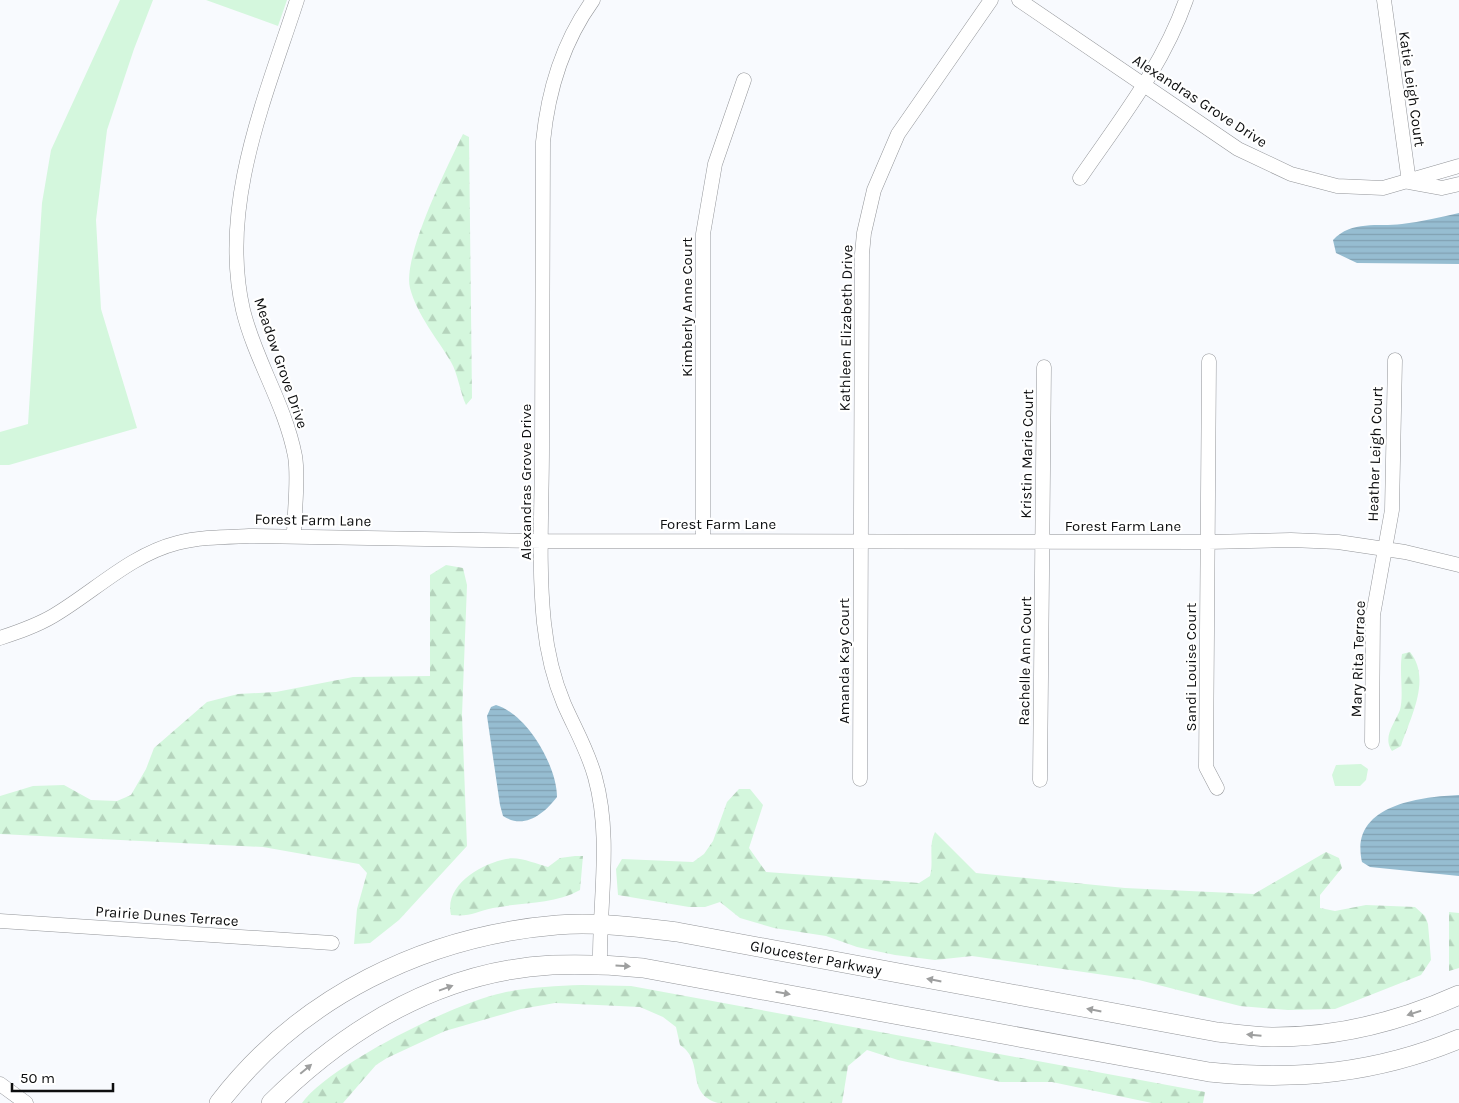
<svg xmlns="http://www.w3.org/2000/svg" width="1459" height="1103" viewBox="0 0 1459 1103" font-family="Karla,sans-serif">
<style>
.green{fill:#d4f7dd}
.forest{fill:url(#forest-firs)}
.water{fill:url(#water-rules)}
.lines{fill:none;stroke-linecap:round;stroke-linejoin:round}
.minor-casing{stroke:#939599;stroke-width:15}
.secondary-casing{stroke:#939599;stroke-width:20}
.minor{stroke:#fff;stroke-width:14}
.secondary{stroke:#fff;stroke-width:19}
.oneway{fill:#9e9f9f}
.labels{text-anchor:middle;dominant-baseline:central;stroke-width:4.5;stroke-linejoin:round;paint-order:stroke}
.street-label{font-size:15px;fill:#0d0e0f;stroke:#fff}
</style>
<defs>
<pattern id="forest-firs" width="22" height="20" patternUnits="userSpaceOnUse" patternTransform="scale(1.25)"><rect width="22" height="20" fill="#d4f7dd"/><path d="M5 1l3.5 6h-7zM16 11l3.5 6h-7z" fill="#b5d3bc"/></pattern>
<pattern id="water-rules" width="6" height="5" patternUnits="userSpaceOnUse" patternTransform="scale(1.25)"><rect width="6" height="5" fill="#96bdd1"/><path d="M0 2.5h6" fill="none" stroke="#80a1b2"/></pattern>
</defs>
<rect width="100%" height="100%" fill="#f8fafe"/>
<!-- green -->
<path class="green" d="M120,0h33l-19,49 -27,81 -11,90 5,89 36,119 -128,37h-9v-33l28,-8 14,-221 9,-53z
M206,0h81l-9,26z
M1361,764l7,5 -2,11 -6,6h-25l-3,-11 4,-10z"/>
<!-- forest -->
<path class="forest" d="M463,134l6,3 3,261 -6,7c-6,-13 -8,-31 -15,-43 -14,-24 -34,-47 -41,-74 -8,-31 38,-123 53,-154z
M446,565l17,3 4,17 -5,130 5,131 -68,74 -29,23 -16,1 3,-35 10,-36 -8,-9 -96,-17 -263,-13v-38l33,-10 31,-1 27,15 26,1 14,-6 15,-26 8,-21 53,-46 31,-8 38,-2 77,-15 77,-1v-101z
M1410,652c22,27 0,66 -9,94l-9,5c-10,-14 3,-28 8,-41 4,-15 -1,-38 2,-56z
M739,789h11l13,16 -14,43 17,24 153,11 11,-7c4,-15 -2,-30 5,-44l41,41 149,15 129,6 72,-42 13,6 3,10 -22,27v13l15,3 31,-6 49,2 10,9 3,8 3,36 -10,15 -86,34 -47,1 -48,-4 -101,-26 -167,-24 -37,4 -40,-5 -38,-8 -31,-11 -52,-8 -34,-10 -20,-16 -15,5h-16l-71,-12 -2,-26 6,-10 71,3 11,-8 9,-13 14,-39z
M575,856h8l-3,34c-27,15 -57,12 -87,18 -18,4 -22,9 -42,7 -7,-30 30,-51 55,-56 13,-3 30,5 42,8l12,-9z
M1449,912l10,1v55l-10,3z
M582,985l49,1 574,106 -2,11h-51l-100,-21h-51l-103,-22 -31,-10 -19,16 -6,37h-124c-34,-10 -12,-41 -38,-58l-4,-18 -13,-10 -23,-10 -85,-4 -34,6 -76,22 -58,27 -11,7 -33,38h-41c26,-37 154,-101 200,-110 26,-6 53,-7 80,-8z"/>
<!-- water -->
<path class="water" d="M1459,213v51l-102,-1 -21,-10 -3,-13c19,-20 44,-13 69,-16 19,-2 38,-7 57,-11z
M496,705c31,9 61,61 61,92 -13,17 -33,33 -54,19l-3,-11 -13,-89 4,-9z
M1459,795v81l-89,-9 -8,-5c-13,-57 57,-65 97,-67z"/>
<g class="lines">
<defs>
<path id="minor" d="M593,0c-31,43 -45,90 -50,142 0,102 -1,204 -1,306 0,58 -4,117 2,175 3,28 9,55 20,81 11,25 24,47 31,73 17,61 4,125 5,188
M1019,0l219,149 53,25 46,12 46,2 76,-22
M1384,0l25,182
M1080,178c39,-57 83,-112 106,-178
M1409,182l33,6 17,-4
M1209,361l-3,406 11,21
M294,536c0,-24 5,-57 1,-80 -10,-52 -40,-96 -52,-146 -24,-105 22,-211 54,-310
M703,540v-306l12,-70 29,-84
M0,638c18,-6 36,-12 53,-22 41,-24 77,-61 124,-73 23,-6 48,-6 72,-7l293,5 666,1 83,-2 47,2 67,10 54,13
M1372,742l1,-127 19,-105 3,-150
M860,779l2,-525 2,-21 10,-43 24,-56 93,-134
M1040,780l4,-413
M0,921l332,22
M0,1084l26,19"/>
<path id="secondary" d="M219,1103c81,-106 206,-167 338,-178 40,-3 80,2 120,7l540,100c19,2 38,5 57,5 64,0 127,-16 185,-42
M271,1103c77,-76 170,-132 281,-138 31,-1 61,0 91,3l566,104c89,9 168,1 250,-33"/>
</defs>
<!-- minor casing -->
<use href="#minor" class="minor-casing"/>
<!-- secondary casing -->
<use href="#secondary" class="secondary-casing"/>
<!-- minor -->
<use href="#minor" class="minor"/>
<!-- secondary -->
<use href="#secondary" class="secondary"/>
</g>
<!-- one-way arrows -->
<defs><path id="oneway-solid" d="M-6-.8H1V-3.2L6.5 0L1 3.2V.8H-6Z" transform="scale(1.25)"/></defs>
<g class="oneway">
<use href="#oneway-solid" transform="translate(623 966) rotate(4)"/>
<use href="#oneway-solid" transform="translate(934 980) rotate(-169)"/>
<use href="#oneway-solid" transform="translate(446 988) rotate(-20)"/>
<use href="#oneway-solid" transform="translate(783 993) rotate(10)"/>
<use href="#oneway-solid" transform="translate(1094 1010) rotate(-169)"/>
<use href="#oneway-solid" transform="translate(1414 1013) rotate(162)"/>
<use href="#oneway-solid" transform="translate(1254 1035) rotate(-175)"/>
<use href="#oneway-solid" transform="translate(306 1069) rotate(-40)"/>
</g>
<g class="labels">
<!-- street labels -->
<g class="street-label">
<text transform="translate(1412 89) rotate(82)">Katie Leigh Court</text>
<text transform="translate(1200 101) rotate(33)">Alexandras Grove Drive</text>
<text transform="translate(687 307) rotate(-90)">Kimberly Anne Court</text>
<text transform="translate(846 328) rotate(-89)">Kathleen Elizabeth Drive</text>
<text transform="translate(281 363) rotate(71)">Meadow Grove Drive</text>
<text transform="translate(1027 454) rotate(-89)">Kristin Marie Court</text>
<text transform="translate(1375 454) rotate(-88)">Heather Leigh Court</text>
<text transform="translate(526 482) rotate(-90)">Alexandras Grove Drive</text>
<text transform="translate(313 520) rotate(1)">Forest Farm Lane</text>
<text x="718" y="524">Forest Farm Lane</text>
<text x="1123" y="526">Forest Farm Lane</text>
<text transform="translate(1358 659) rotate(-88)">Mary Rita Terrace</text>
<text transform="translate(844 661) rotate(-90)">Amanda Kay Court</text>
<text transform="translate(1025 661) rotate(-89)">Rachelle Ann Court</text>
<text transform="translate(1191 667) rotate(-90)">Sandi Louise Court</text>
<text transform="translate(167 916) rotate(4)">Prairie Dunes Terrace</text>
<text transform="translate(816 958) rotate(11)">Gloucester Parkway</text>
</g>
</g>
<!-- scale -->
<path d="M12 1083v8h101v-8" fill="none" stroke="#0d0e0f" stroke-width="2.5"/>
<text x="20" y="1083" font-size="15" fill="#0d0e0f" stroke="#ffffff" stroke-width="4" paint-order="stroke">50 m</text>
</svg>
